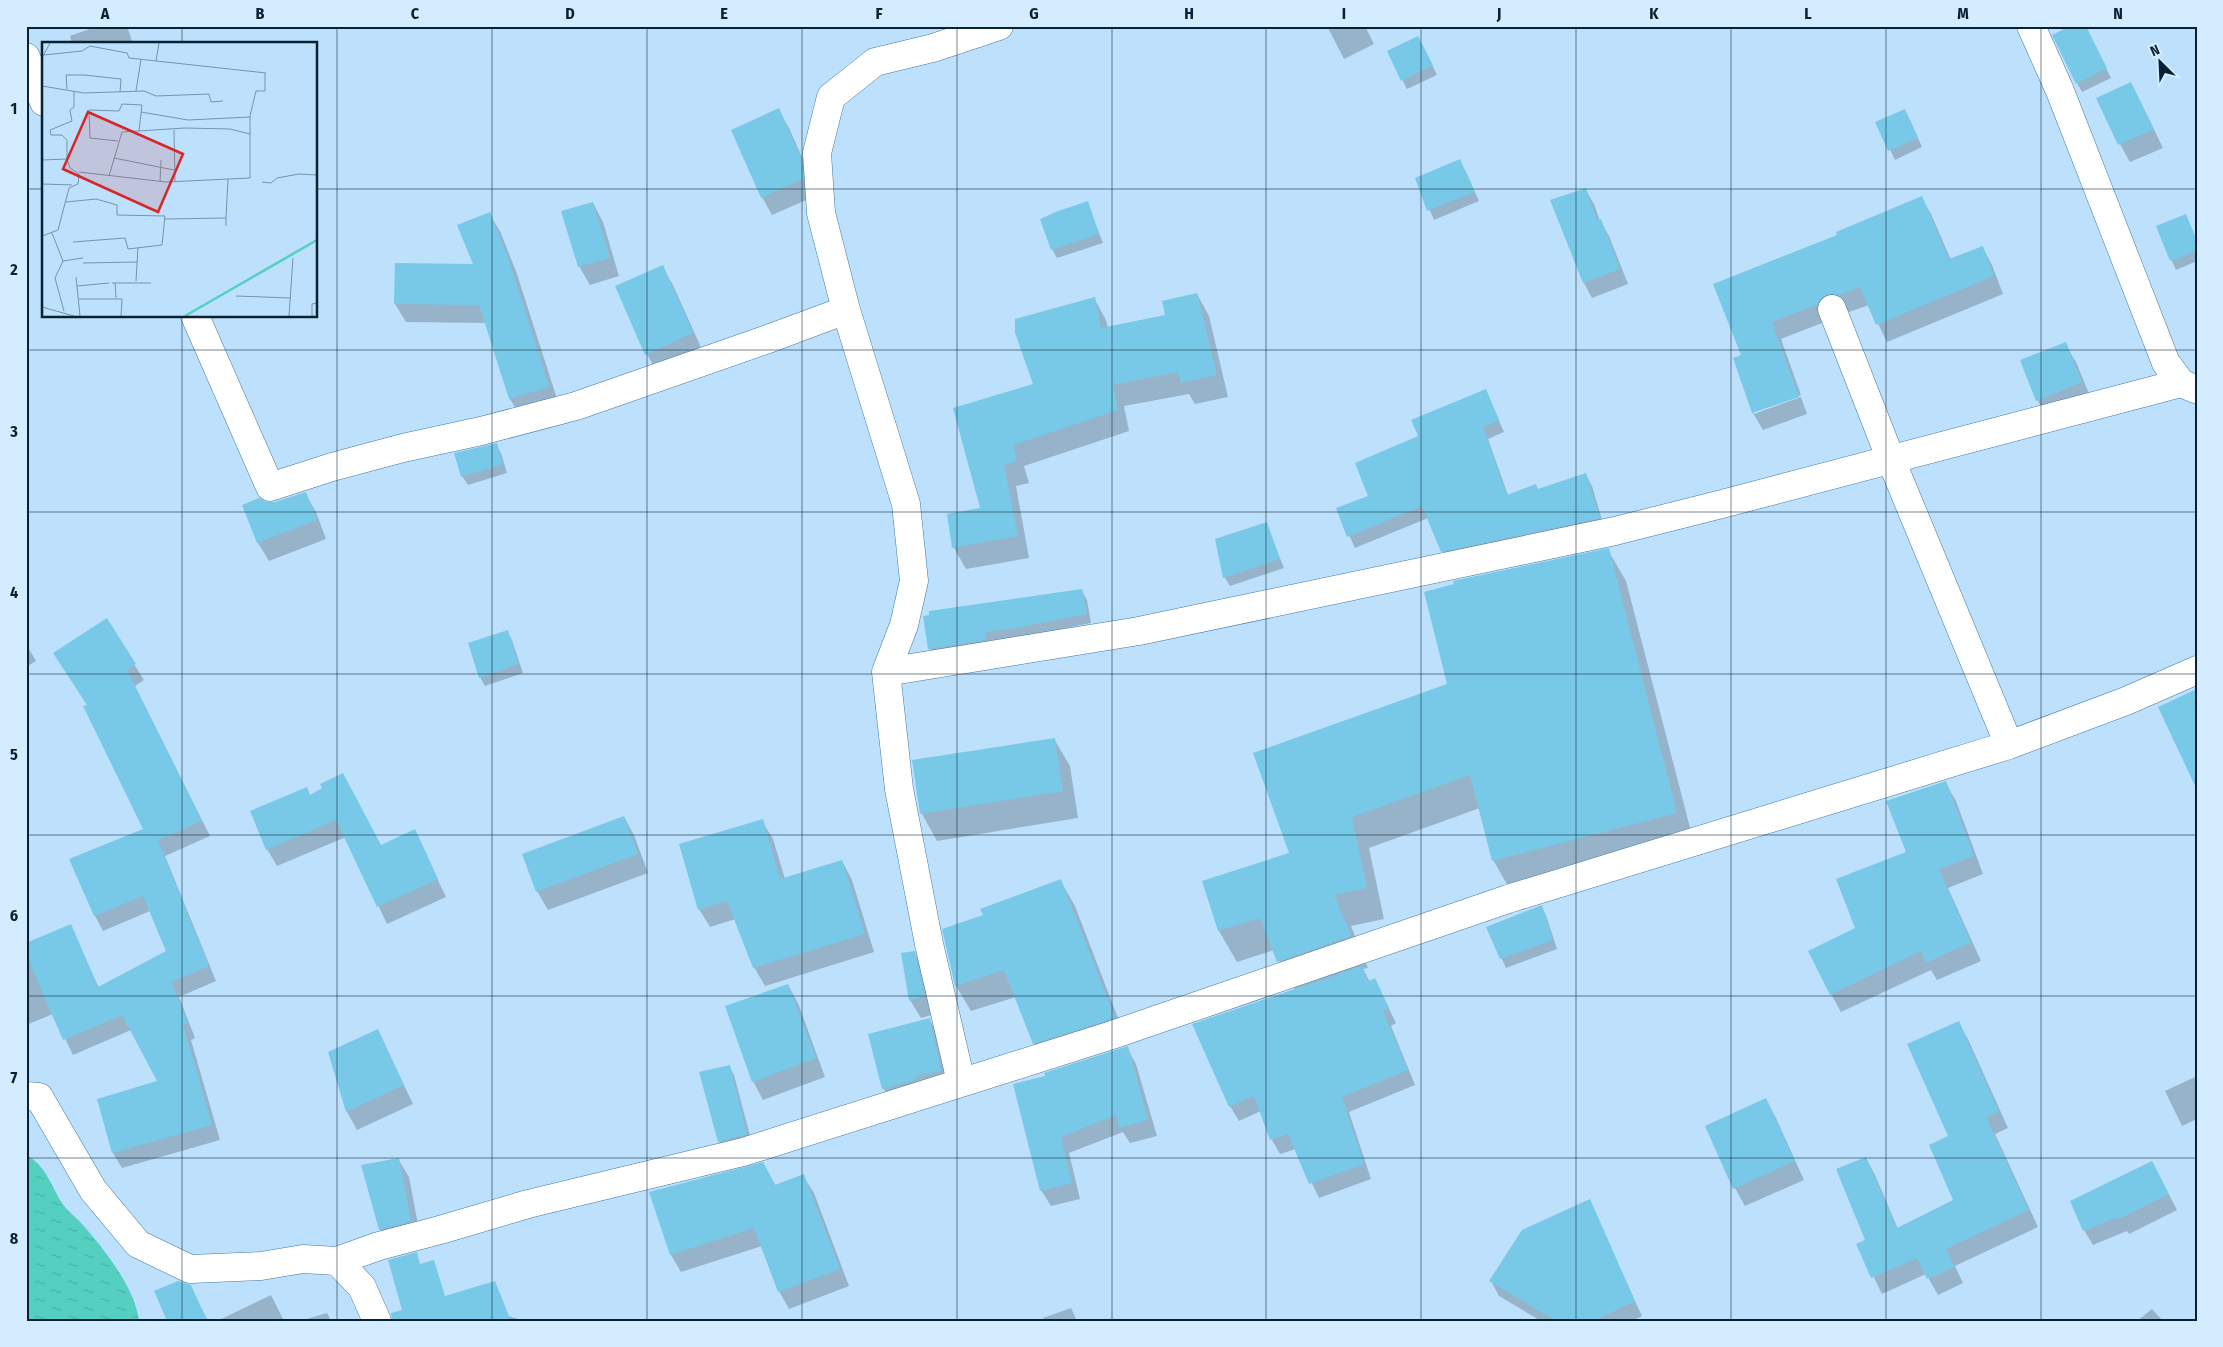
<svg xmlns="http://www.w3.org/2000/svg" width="2223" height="1347" viewBox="0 0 2223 1347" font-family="'Fira Sans Condensed',sans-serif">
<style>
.water{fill:url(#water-ripples)}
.shadow{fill:#0003}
.building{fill:#77c9e7}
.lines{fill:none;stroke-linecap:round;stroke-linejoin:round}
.minor-casing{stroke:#4079a4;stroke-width:29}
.minor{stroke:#fff;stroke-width:28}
.grid{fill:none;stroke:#092233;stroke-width:1;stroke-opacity:0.55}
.inset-river{fill:none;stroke:#55d0c0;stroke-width:2.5}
.inset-road{fill:none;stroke:#7594ac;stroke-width:1}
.view{fill:#d62828;fill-opacity:0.15;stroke:#d62828;stroke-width:2.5}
.inset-edge{fill:none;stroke:#092233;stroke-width:2.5}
.neatline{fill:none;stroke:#092233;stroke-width:2}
.grid-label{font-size:16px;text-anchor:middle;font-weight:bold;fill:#092233}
</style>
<defs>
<pattern id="water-ripples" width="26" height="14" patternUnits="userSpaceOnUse" patternTransform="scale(1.25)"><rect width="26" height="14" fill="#55d0c0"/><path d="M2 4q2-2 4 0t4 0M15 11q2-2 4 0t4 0" fill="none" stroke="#49b2a5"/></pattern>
</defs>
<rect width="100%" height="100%" fill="#bde0fd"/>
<!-- water -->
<path class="water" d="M26,1155c20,10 25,31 36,48 5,8 13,13 19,20 21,23 55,66 58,98h-113z"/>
<!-- shadow -->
<path class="shadow" d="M98,26h29l6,18h-61l-2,-8z
M1327,26h38l9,18 -30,15z
M2085,26l26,52 -29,14 -5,-9z
M1423,46l14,29 -30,14 -19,-37z
M2131,83l32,65 -33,14 -10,-18z
M778,110l11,18 23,52 1,17 -41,18 -10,-18z
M1910,120l12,27 -27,13 -18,-37z
M1465,170l14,31 -45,19 -18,-42z
M1585,189l9,15 6,17 9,15 19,48 -36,14 -8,-15 -32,-82z
M1921,197l10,17 20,46 32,-12 9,17 11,29 -116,48 -18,-37 -20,7 -12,-1 -10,10 -46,18 20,56 -47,16v3l47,-17 6,17 -44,16 -10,-17 -19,-54 8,-3 97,-120z
M1087,202l16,41 -46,15 -5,-9z
M593,203l10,19 16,54 -29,9 -11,-19z
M489,213l11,18 17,43 42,131 -38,12 -11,-18 -24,-76 -80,-1 -11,-18 80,-38z
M2185,215l12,25v21l-21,9 -19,-44z
M662,267l11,18 30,67 -46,20 -10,-18z
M1197,294l12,22 19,81 -33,7 -6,-10 -65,12 5,25 -105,35 5,17 -13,3 13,72 -63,11 -12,-21 -6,-33 34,-6 52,-124 60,-87 12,22 2,8 58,-12z
M2065,344l11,18 16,39 -44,18 -10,-18 -16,-40z
M1486,391l18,41 -16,7 20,56 30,-5 48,-15 6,11 13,44 -157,32 -20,-44 -73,30 -18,-39 33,-13 50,-59z
M496,444l5,9 6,20 -39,12 -6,-9z
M305,493l11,19 10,27 -57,22 -11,-18 -14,-37 31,-3z
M1266,524l18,44 -54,18 -5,-8 -8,-38z
M1608,550l18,31 68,262 -183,48 -18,-31 -13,-52 -111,40 15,71 -33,7 17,42 -5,1 7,13 5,-2 21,43 -5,3 24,59 -66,27 22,67 -52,19 -23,-49 -16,5 -8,-14 -11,-29 -22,10 -9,-15 65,-116 -21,-40 -37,12 -18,-31 -15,-49 86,-28 159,-169z
M1082,591l5,9 4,23 -74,15 -27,3 1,8 -56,9 -5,-9 -6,-32z
M106,620l38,60 -9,6 75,150 -45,20 51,125 -37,16 16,41 -4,2 29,100 -98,28 -9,-15 -14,-53 60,-18 -28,-52 -58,25 -20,-41 -27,11v-81l44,-19 29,63 69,-36 -18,-41 -47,20 -8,-15 -24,-56 73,-30 -56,-124z
M507,631l5,9 11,33 -38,13 -5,-9z
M26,644l10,17 -10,6z
M1054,739l16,27 8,52 -141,23 -15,-27 -9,-53z
M1945,782l11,19 27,73 -35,14 33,73 -44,19 -6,-10 -90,42 -10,-18 25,-65 51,-77z
M310,796l71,50 33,-15 32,66 -59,27 -41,-87 -69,29 -10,-17z
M624,817l10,18 14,38 -100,37 -11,-19z
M762,821l11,18 12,40 57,-18 10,19 22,72 -109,34 -11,-19 -18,-48 -26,8 -11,-18z
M1060,880l15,26 53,138 -79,25 -15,-26 -18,-46 -45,14 -15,-25 28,-70z
M1541,907l5,8 11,34 -51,19 -18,-40z
M914,952l11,19 10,43 -14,4 -11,-18z
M788,985l10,18 27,74 -62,23 -10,-19z
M929,1019l11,18 11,52 -57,17 -11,-18z
M1958,1022l10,17 40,89 -13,6 43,93 -83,39 8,17 -25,12 -12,-21 -44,20 -24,-49 9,-4 -1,-83 9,17 23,54 57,-28 -6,-64z
M378,1031l35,73 -56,26 -10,-18z
M1127,1048l9,16 21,72 -27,7 -7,-11 -54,21 11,46 -29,7 -10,-16 6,-113z
M729,1066l5,9 18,68 -28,7 -5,-8z
M2197,1076v43l-15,7 -17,-35z
M1766,1099l10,19 28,62 -59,26 -10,-18 -28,-62z
M398,1159l11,18 12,63 -30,8 -11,-19z
M2152,1162l25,48 -48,24 -2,-3 -34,14 -9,-15z
M763,1163l13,23 27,-10 11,17 35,93 -60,23 -10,-18 -17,-45 -81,26 -10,-17 -20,-62z
M1589,1201l53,115 -10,5h-91l-42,-25 -8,-15z
M395,1282l130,39h-119z
M190,1286l18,35h-40z
M271,1295l13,26h-67z
M1071,1308l6,13h-32l-2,-3z
M2152,1309l11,12h-26z
M327,1313l4,8h-31z"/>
<!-- building -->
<path class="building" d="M2070,26h16l21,42 -31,16 -24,-49z
M1418,36l15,29 -32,16 -14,-30z
M2131,82l23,47 -36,16 -22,-47z
M779,108l23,52 1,19 -42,19 -30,-68z
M1905,109l13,29 -30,13 -13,-29z
M1460,159l15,33 -48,19 -12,-33z
M1586,188l11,33 4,-2 19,50 -37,14 -33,-83z
M1922,196l27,63 34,-13 11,30 -118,49 -16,-38 -21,8 -12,-1 -7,5 -2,5 -46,18 27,75 -47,16 -19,-55 8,-3 -28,-71 124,-49 -1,-3z
M1088,201l11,33 -48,16 -11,-31 18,-8z
M593,202l17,56 -32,9 -17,-56z
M490,212l17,42 42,133 -40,12 -30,-94 -85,-1 1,-41 78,1 -16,-39z
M2186,214l11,27v10l-27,10 -14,-35z
M663,265l30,68 -48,22 -30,-69z
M1197,293l20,82 -36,8 -3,-11 -65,13 5,25 -105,35 4,16 -13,4 14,71 -66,12 -5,-34 33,-6 -27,-100 80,-24 -18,-51v-14l80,-22 6,31 64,-13 -3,-14z
M2066,342l16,40 -46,19 -16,-41z
M1486,389l13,31 -16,7 24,68 29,-11 2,5 48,-16 14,45 -159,34 -19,-46 -75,31 -11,-29 32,-12 -13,-33 63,-27 -7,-16z
M497,443l6,21 -42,13 -7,-24z
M306,492l11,28 -60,23 -15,-38 17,-7 8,4h8z
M1267,522l13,37 -57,19 -8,-39z
M1609,548l68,265 -185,48 -22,-86 -118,42 15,71 -33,7 17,41 -74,26 -17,-44 -42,13 -16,-50 87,-28 -36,-100 194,-69 -23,-92 30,-8 -1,-3z
M1082,589l5,25 -76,15 -26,3 2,8 -59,9 -5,-33 6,-1v-4z
M107,618l29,46 -9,6 75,151 -44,19 51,126 -38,16 17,41 -5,2 29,100 -100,28 -15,-54 60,-18 -35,-66 -59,25 -37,-86v-11l45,-19 27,63 68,-36 -23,-55 -49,20 -25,-57 74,-30 -60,-123 4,-1 -34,-52z
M508,630l11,34 -40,14 -11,-35z
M2197,689v101l-39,-83z
M1055,738l8,53 -143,23 -8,-54z
M343,773l38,72 34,-16 23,50 -61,28 -41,-87 -70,30 -16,-39 57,-24 3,8 12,-7 -2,-4z
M1946,781l28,75 -35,13 32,73 -45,21 -5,-12 -91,44 -22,-44 47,-23 -19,-49 70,-27 -20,-51z
M624,816l14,38 -102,38 -14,-38z
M763,819l17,60 62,-19 23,74 -112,34 -26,-67 -29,9 -19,-66z
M1061,879l54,139 -82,26 -29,-74 -49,16 -13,-57 41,-14 -3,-6z
M1542,905l11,35 -53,19 -14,-32z
M915,951l10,45 -16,5 -8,-48z
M1362,966l6,15 7,-3 14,30 -6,3 25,59 -66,27 22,67 -55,20 -21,-50 -18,6 -16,-44 -25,11 -37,-83z
M788,984l28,74 -64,24 -27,-76z
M930,1018l11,53 -26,5 1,4 -34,9 -14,-55z
M1959,1021l40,91 -13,5 43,93 -83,39 9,18 -28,12 -10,-21 -46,20 -15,-34 9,-4 -29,-71 30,-12 31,71 56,-28 -24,-55 19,-9 -41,-92z
M378,1029l26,56 -58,27 -18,-60z
M1128,1046l20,74 -29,8 -3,-13 -55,22 11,46 -32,8 -27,-107 32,-8 -1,-3z
M730,1065l17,69 -29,8 -19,-70z
M1766,1098l29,63 -62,28 -28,-63z
M399,1158l12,63 -32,9 -18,-65z
M2152,1161l17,33 -50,25 -1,-2 -35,14 -13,-30z
M763,1162l12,23 29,-11 36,95 -62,23 -24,-64 -84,27 -21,-63z
M1590,1199l45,102 -41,20h-38l-67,-40 33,-51z
M417,1252l3,12 14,-4 11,36 50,-15 16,40h-119l-1,-8 11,-3 -14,-50z
M178,1281l13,4 16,36h-40l-13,-30z"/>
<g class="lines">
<defs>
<path id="minor" d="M2031,26l29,65 106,272 15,20 14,6
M26,57l18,45
M1832,309l59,151 118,285
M195,316l75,171 62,-20 71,-19 78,-17 95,-25 192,-67 78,-29
M886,672l253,-41 476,-100 107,-27 459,-121
M961,1082l-32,-138 -30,-155 -13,-117 18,-47 10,-44 -8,-77 -60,-194 -25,-97 -4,-60 14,-56 44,-35 58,-14 66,-22
M26,1096l13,1 54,93 45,54 52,25 71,-3 42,-7 34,2 25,26 15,34
M337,1261l42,-15 61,-16 88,-26 215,-52 369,-117 396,-136 501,-154 117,-44 71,-31"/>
</defs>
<!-- minor casing -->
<use href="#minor" class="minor-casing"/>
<!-- minor -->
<use href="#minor" class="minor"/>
</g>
<!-- grid -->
<path class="grid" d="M182,26v18M337,26v1295M492,26v1295M647,26v1295M802,26v1295M957,26v1295M1112,26v1295M1266,26v1295M1421,26v1295M1576,26v1295M1731,26v1295M1886,26v1295M2041,26v1295M26,189h18M316,189h1881M182,316v1005M26,350h2171M26,512h2171M26,674h2171M26,835h2171M26,996h2171M26,1158h2171"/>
<!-- overview -->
<g transform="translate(42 42)">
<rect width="275" height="275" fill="#bde0fd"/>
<path class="inset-river" d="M143,274l132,-76"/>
<path class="inset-road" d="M2,13l38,-4 8,-5 37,7 2,5 137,15M0,16l8,-15M114,19l3,-18M0,44l42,7 60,-2 12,5 53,-2 2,8 12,-1M25,47l-1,-14h18l37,4 -1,13M94,49l5,-32M99,70l47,8 62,-3M132,88l1,52M76,99l-28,-3 -1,-28 30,1 3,-7 20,1 -3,26M72,116l60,12M25,117v-19l-5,-5h-11l-1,-5 22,-9 -2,-11 4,-3v-16M0,118l25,-1 3,9 9,6 -1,10 -9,4 -11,42 -16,6M37,130l87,10 84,-4v-62l6,-25h9v-18M67,134l13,-44 63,-4 45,1 20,5M118,140l1,-22M220,140l9,1 6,-5 22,-4 18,1M0,142l30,1M24,160l30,-3 21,6v10l48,1 -3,29 -34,4 -3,-11 -52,4M184,176l2,-39M123,177l61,-1v8M10,191l11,28 -8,17 9,33M21,219l20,-3M41,221l54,-1M34,235l4,39M94,239l2,-34M70,241h39M73,241l1,15M35,244l32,-3M194,254l55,2M37,257h43l-1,17M0,265l32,9M247,274l4,-58M270,274v-12l5,-1"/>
<path class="view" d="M46,70l95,42 -25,58 -95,-43z"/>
<rect width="275" height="275" class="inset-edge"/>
</g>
<!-- border -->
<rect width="2223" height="1347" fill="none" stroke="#d4ecff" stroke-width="55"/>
<!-- north arrow -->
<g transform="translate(2160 62) rotate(336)" stroke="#d4ecff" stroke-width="4" paint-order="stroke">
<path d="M0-4L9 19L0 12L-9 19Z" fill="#092233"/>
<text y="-8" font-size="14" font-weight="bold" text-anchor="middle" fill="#092233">N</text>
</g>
<rect x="28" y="28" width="2168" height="1292" class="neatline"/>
<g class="grid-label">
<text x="105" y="19">A</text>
<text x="260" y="19">B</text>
<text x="415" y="19">C</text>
<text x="570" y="19">D</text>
<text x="724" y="19">E</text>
<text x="879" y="19">F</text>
<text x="1034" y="19">G</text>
<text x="1189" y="19">H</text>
<text x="1344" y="19">I</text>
<text x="1499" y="19">J</text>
<text x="1654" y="19">K</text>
<text x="1808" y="19">L</text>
<text x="1963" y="19">M</text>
<text x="2118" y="19">N</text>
<text x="14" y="114">1</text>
<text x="14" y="275">2</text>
<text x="14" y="437">3</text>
<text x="14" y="598">4</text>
<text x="14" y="760">5</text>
<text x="14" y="921">6</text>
<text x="14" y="1083">7</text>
<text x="14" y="1244">8</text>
</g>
</svg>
